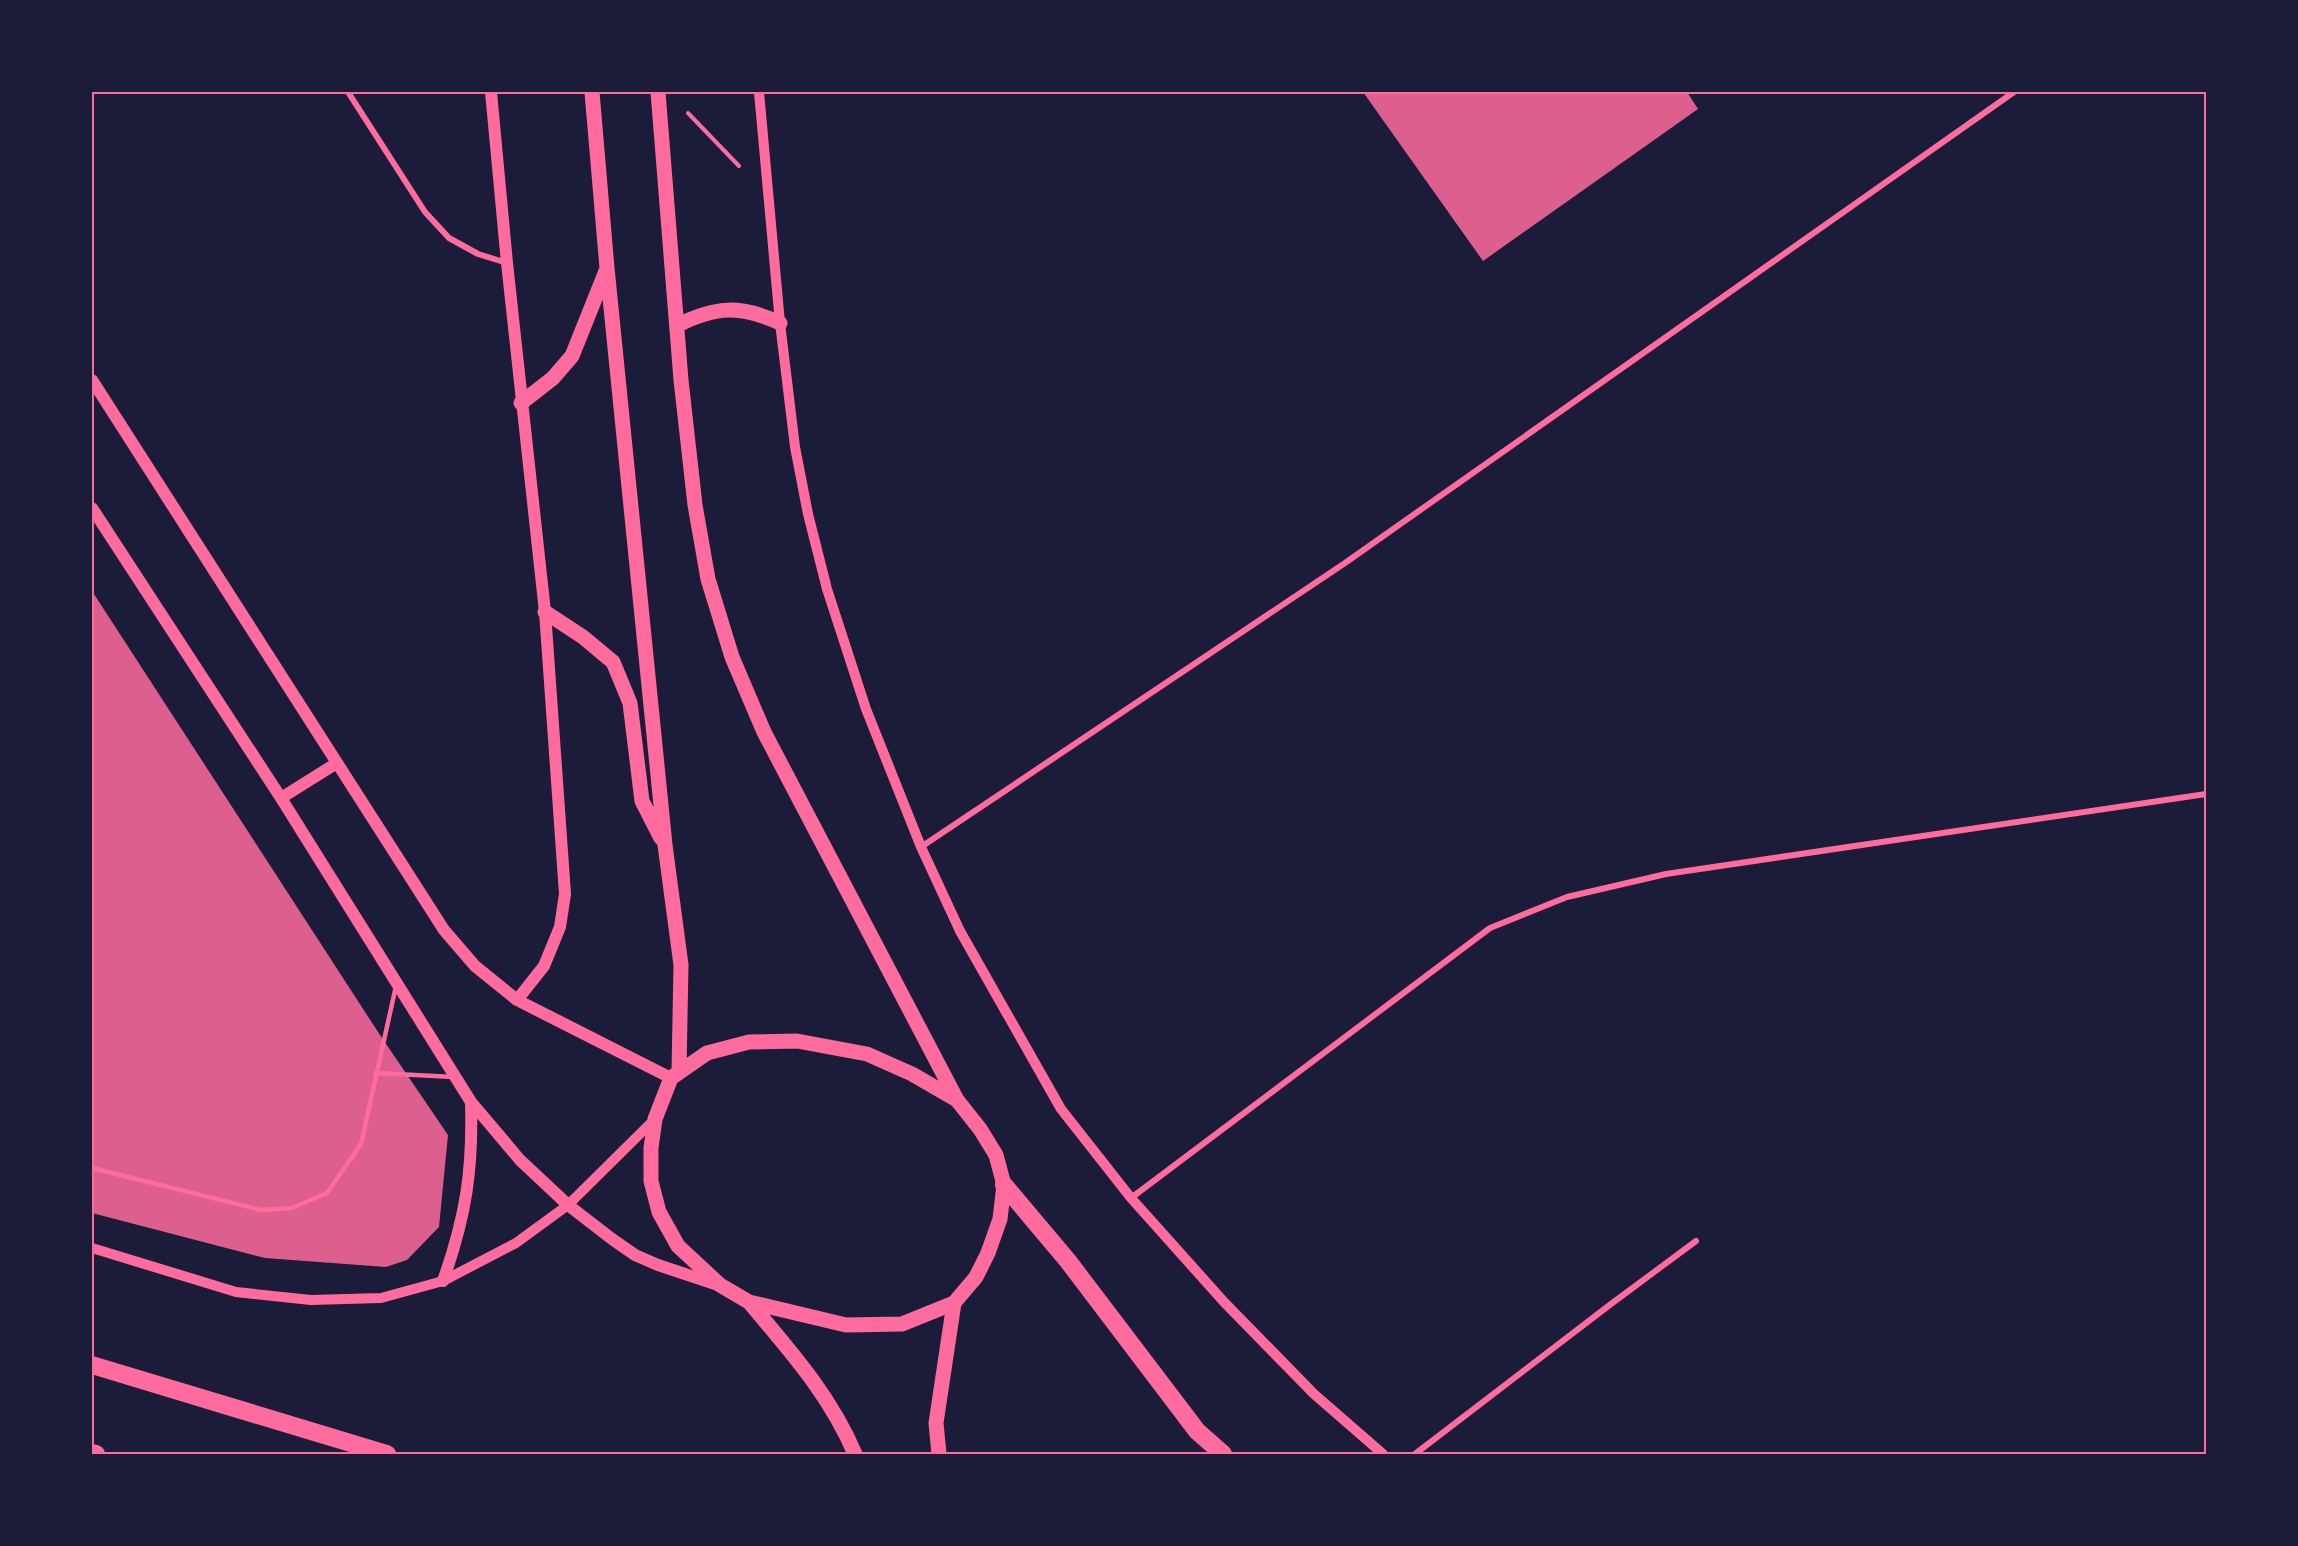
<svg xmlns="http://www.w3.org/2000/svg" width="2298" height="1546" viewBox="0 0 2298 1546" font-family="Literata,serif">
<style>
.building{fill:#dd5f8e}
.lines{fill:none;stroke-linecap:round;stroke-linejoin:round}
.path{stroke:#ff6b9d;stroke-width:4}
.service{stroke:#ff6b9d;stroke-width:4.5}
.minor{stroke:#ff6b9d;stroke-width:6}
.tertiary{stroke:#ff6b9d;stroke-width:10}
.secondary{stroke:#ff6b9d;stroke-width:12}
.primary{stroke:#ff6b9d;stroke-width:15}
.motorway{stroke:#ff6b9d;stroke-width:18}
.neatline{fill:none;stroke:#ff6b9d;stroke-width:2}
</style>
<rect width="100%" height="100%" fill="#1b1b3a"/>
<!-- building -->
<path class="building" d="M1363,92h324l11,17 -215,152z
M92,591l288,444 68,100 -9,92 -32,33 -21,7 -121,-9 -173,-45z"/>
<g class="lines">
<!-- path -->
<path class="path" d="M688,113l51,53"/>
<!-- service -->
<path class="service" d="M376,1073l78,4
M92,1168l169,42 31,-2 35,-15 34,-49 35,-158"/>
<!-- minor -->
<path class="minor" d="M348,92l77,120 24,26 29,16 29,9
M921,847l424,-284 669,-471
M1131,1198l359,-270 77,-31 99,-23 540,-80
M1415,1454l196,-150 85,-63"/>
<!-- tertiary -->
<path class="tertiary" d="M759,92l21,231 15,124 13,67 19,75 39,120 55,138 39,84 101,178 70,89 93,104 90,92 69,60
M92,1248l144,44 75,8 70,-2 62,-17 73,-38 52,-38 87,-86"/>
<!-- secondary -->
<path class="secondary" d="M491,92l16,171 38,349 20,282 -5,33 -16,39 -27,34
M92,380l352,550 31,36 42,34 154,78
M92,508l189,290 190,304 49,58 48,45 44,34 23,16 23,10 60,20
M281,798l56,-35
M443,1281c23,-65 30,-111 28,-179"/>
<!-- primary -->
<path class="primary" d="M592,92l15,176 58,577 16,120 -2,106
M658,92l23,288 14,125 13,74 24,78 32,75 193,368 23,29 16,26 8,30 -4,34 -12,34 -12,24 -22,26 -52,21 -56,1 -97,-23 -29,-17 -42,-39 -19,-34 -8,-31v-33l4,-29 16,-41 36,-25 42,-11 48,-1 70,13 45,20 45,26
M678,325c38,-19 63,-20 102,-2
M521,403l32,-25 19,-22 34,-85
M545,612l38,25 30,25 17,41 12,98 19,37
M749,1302c41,49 81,93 106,152
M939,1454l-3,-31 18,-120"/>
<!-- motorway -->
<path class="motorway" d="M1004,1185l64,76 129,170 26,23
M92,1365l295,89
M92,1453l4,1"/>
</g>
<!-- border -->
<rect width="2298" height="1546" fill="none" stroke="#1b1b3a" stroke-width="186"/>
<rect x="93" y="93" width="2112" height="1360" class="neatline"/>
</svg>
